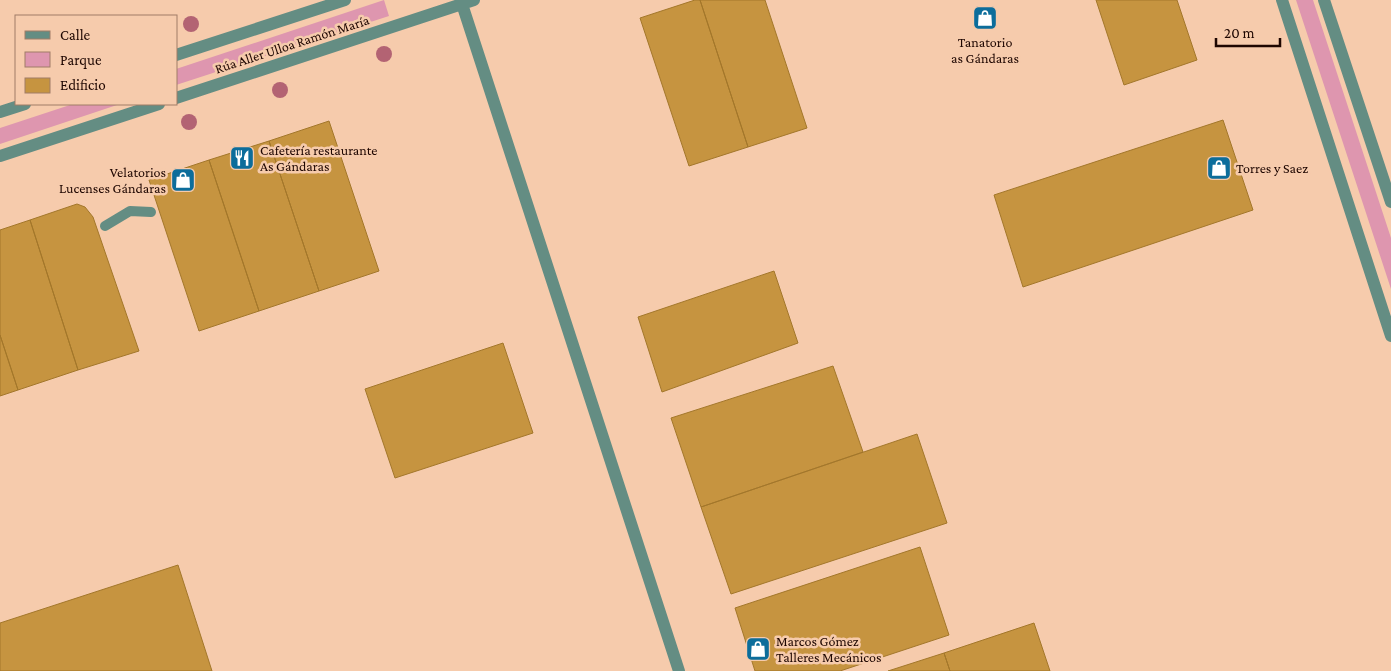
<svg xmlns="http://www.w3.org/2000/svg" width="1391" height="671" viewBox="0 0 1391 671" font-family="'Crimson Pro',serif">
<style>
.green{fill:#de96af}
.building{fill:#c69440;stroke:#a3772b}
.lines{fill:none;stroke-linecap:round;stroke-linejoin:round}
.lane{stroke:#648d83;stroke-width:10}
.street{stroke:#648d83;stroke-width:12}
.tree{fill:#b36373}
.labels{text-anchor:middle;dominant-baseline:central;stroke-width:5;stroke-linejoin:round;paint-order:stroke}
.poi-label{font-size:14px;fill:#1e0600;stroke:#f6cbac;text-anchor:start}
.street-label{font-size:14px;fill:#1e0600;stroke:#f6cbac}
</style>
<rect width="100%" height="100%" fill="#f6cbac"/>
<!-- green -->
<path class="green" d="M384,0l5,16 -213,69v-16z
M1296,0h17l78,238v51z
M73,104h47l-120,40v-16z"/>
<!-- building -->
<path class="building" d="M695,0h5l48,147 -59,19 -49,-148z
M700,0h65l42,128 -59,19z
M1096,0h81l20,60 -73,25z
M1223,120l30,90 -230,77 -29,-92z
M329,121l50,150 -60,20 -50,-150z
M269,141l50,150 -60,20 -50,-151z
M209,160l50,151 -60,20 -50,-151z
M77,204l8,3 8,10 46,134 -61,19 -48,-150z
M30,220l48,150 -60,20 -18,-55v-105z
M774,271l24,72 -136,49 -24,-75z
M0,335l18,55 -18,6z
M503,343l30,90 -138,45 -30,-89z
M833,366l30,86 -162,55 -30,-89z
M917,434l30,89 -216,71 -30,-87z
M920,547l29,88 -109,36h-85l-20,-63z
M178,565l34,106h-212v-48z
M1034,623l16,48h-100l-6,-18z
M944,653l6,18h-62z"/>
<g class="lines">
<!-- lane -->
<path class="lane" d="M105,226l25,-15 21,1"/>
<!-- street -->
<path class="street" d="M1282,0l109,336
M1324,0l67,202
M462,4l217,667
M176,55l169,-55
M176,98l298,-98
M0,112l25,-8
M0,156l159,-52"/>
</g>
<!-- trees -->
<g class="tree">
<circle cx="191" cy="24" r="8"/>
<circle cx="384" cy="54" r="8"/>
<circle cx="280" cy="90" r="8"/>
<circle cx="189" cy="122" r="8"/>
</g>
<!-- icons -->
<defs>
<symbol id="shop-square" viewBox="-11 -11 22 22"><rect x="-9" y="-9" width="18" height="18" rx="4" fill="#0c6d9b" stroke="#f6cbac"/><path d="M-5-2.5h2.3a2.7 3.5 0 0 1 5.4 0H5L5.5 6h-11ZM-1.5-2.5h3a1.5 2.3 0 0 0-3 0Z" fill="#fff"/></symbol>
<symbol id="restaurant-square" viewBox="-11 -11 22 22"><rect x="-9" y="-9" width="18" height="18" rx="4" fill="#0c6d9b" stroke="#f6cbac"/><path d="M-5-6h1v4h1v-4h1v4h1v-4h1v5L-1.5 .5V6h-2V.5L-5-1ZM5-6V6H3V1.5H1.5Q1.5-4 5-6Z" fill="#fff"/></symbol>
</defs>
<g fill-rule="evenodd">
<use href="#shop-square" x="971" y="4" width="28" height="28"/>
<use href="#restaurant-square" x="228" y="144" width="28" height="28"/>
<use href="#shop-square" x="1205" y="154" width="28" height="28"/>
<use href="#shop-square" x="169" y="166" width="28" height="28"/>
<use href="#shop-square" x="744" y="635" width="28" height="28"/>
</g>
<g class="labels">
<!-- poi labels -->
<g class="poi-label">
<text x="985" y="42" text-anchor="middle">Tanatorio<tspan x="985" dy="16">as Gándaras</tspan></text>
<text x="260" y="150">Cafetería restaurante<tspan x="260" dy="16">As Gándaras</tspan></text>
<text x="1236" y="168">Torres y Saez</text>
<text x="166" y="172" text-anchor="end">Velatorios<tspan x="166" dy="16">Lucenses Gándaras</tspan></text>
<text x="776" y="641">Marcos Gómez<tspan x="776" dy="16">Talleres Mecánicos</tspan></text>
</g>
<!-- street labels -->
<g class="street-label">
<text transform="translate(292 44) rotate(-18)">Rúa Aller Ulloa Ramón María</text>
</g>
</g>
<!-- legend -->
<rect x="15" y="15" width="162" height="90" fill="#f6cbac" stroke="#a07c67"/>
<rect x="25" y="31" width="25" height="8" fill="#648d83" stroke="#a07c67"/>
<text x="60" y="40" font-size="15" fill="#1e0600">Calle</text>
<rect x="25" y="52" width="25" height="15" fill="#de96af" stroke="#a07c67"/>
<text x="60" y="65" font-size="15" fill="#1e0600">Parque</text>
<rect x="25" y="78" width="25" height="15" fill="#c69440" stroke="#a07c67"/>
<text x="60" y="90" font-size="15" fill="#1e0600">Edificio</text>
<!-- scale -->
<path d="M1216 38v8h64v-8" fill="none" stroke="#1e0600" stroke-width="2.5"/>
<text x="1224" y="38" font-size="15" fill="#1e0600" stroke="#f6cbac" stroke-width="4" paint-order="stroke">20 m</text>
</svg>
